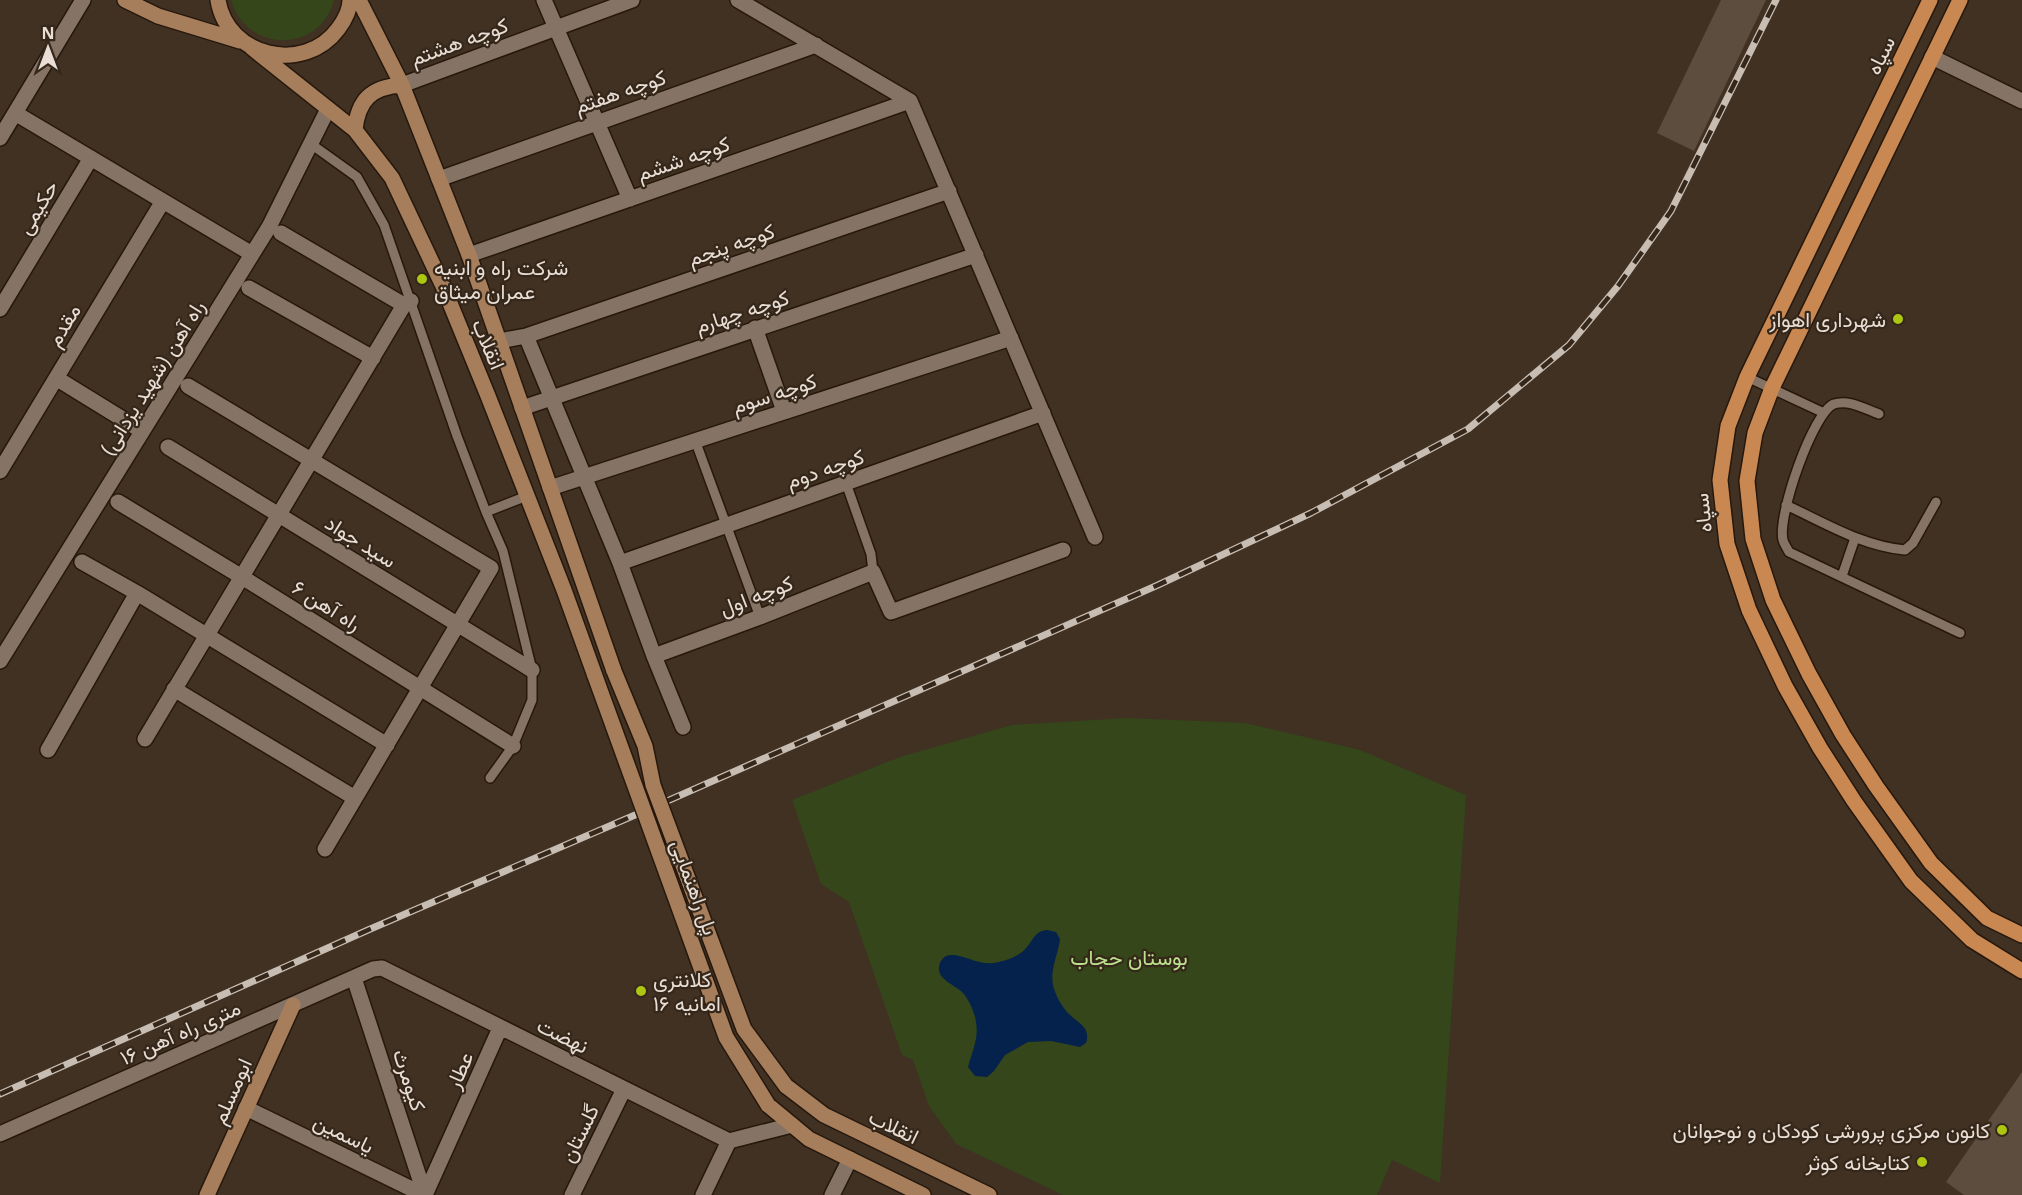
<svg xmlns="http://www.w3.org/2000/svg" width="2022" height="1195" viewBox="0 0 2022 1195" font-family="'Open Sans',Vazirmatn,sans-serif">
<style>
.green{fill:#34461a}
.water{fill:#04224c}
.building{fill:#5d4d3f}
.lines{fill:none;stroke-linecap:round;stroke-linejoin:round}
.lane-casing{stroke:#26180c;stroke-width:12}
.street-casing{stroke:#26180c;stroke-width:18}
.secondary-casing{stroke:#26180c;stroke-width:18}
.primary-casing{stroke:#26180c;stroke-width:18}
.lane{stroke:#857465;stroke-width:9}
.street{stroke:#857465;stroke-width:15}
.secondary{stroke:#a77e5c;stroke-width:15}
.primary{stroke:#c98852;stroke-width:15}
.rail-casing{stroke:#c8bdb3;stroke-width:7}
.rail{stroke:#35271a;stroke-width:4.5;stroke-dasharray:14;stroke-linecap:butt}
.secondary-bridge-casing{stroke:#26180c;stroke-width:18;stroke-linecap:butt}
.secondary-bridge{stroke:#a77e5c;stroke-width:15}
.poi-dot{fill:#acc612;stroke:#35271a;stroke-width:2}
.labels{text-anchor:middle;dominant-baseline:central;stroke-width:4.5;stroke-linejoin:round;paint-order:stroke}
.street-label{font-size:21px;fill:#e8ded5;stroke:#35271a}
.poi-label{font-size:21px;fill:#e8ded5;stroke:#35271a;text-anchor:end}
.park-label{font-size:21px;fill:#bde28e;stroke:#35271a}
</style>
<rect width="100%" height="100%" fill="#403123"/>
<!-- green -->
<path class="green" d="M231,0h103c-14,54 -88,53 -103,0z
M1127,718l118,5 115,27 106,45 -26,388 -48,-23 -15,35h-314l-107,-51 -27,-38 -16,-46 -11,-5 -53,-153 -28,-18 -29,-84 108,-43 112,-32z"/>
<!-- water -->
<path class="water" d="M1047,930l9,2 4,7c-2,16 -10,30 -7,46 2,10 9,22 16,29 10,10 22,13 17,29l-6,4 -29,-6 -23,1 -23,13 -11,16 -7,6 -12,-1 -7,-9c4,-15 11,-29 8,-45 -1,-9 -7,-22 -13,-29 -9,-9 -29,-14 -23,-30 1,-3 3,-5 6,-7 14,-5 33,12 53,6 10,-2 22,-7 28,-15 7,-8 8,-16 20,-17z"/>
<!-- building -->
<path class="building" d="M1721,0h45l-72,151 -37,-18z
M2022,1072v123h-58l-18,-13z"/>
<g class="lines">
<defs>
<path id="lane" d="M311,144l46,33 27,48 73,211 29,76 41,-16
M1747,377l77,36
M1879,414c-14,-5 -30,-15 -45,-10 -21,8 -57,112 -51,136 1,4 4,8 6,12l171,81
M695,440l65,177
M846,483l25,71 2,18
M1786,505c39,18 76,41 119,45l8,-7 23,-41
M486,512l17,39 29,119v30l-19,46 -23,32
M1842,576l13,-38"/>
<path id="street" d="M544,0l86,199
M738,0l172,101 185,436
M1932,57l90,44
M402,85l230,-85
M15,113l237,141
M0,138l83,-138
M439,179l377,-134
M281,233l123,72
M469,255l441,-154
M249,288l124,70
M0,309l91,-151
M755,328l29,83
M526,336l423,-145
M499,341l27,-5 94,227 34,93 29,71
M56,378l86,53
M188,386l303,182 -166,281
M522,408l454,-153
M168,447l364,223
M0,471l163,-270
M550,488l461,-150
M118,502l124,75 271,169
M82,562l55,31 250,152
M620,563l423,-150
M654,656l106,-39 113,-45 18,40 172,-62
M0,661l269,-434 59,-118
M174,689l181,109
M145,739l259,-434 7,-4
M48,750l89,-157
M354,978l71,217
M246,1108l178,87
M0,1134l373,-165 9,-1 347,173
M729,1141l63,-16
M425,1195l75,-167
M572,1195l52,-106
M703,1195l26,-54
M832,1195l18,-36"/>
<path id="secondary" d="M125,0l33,16 82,25
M218,0c9,57 86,75 120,29 6,-8 12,-18 12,-29
M359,0l43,85 67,170 145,416
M252,48l103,82 37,48 51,108 45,110 76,194 31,86
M355,130c3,-30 16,-43 47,-45
M786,1086l38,29 165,80
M768,1105l41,34 114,56
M207,1195l86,-190"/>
<path id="primary" d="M1930,0l-183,377 -19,49 -8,54 7,64 22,66 36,76 35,62 34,53 57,80 61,59 50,31
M1960,0l-188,388 -17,45 -8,48 6,58 20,61 36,74 34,61 33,51 55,77 56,55 35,17"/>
</defs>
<!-- lane casing -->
<use href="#lane" class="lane-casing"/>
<!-- street casing -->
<use href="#street" class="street-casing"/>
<!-- secondary casing -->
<use href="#secondary" class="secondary-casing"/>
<!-- primary casing -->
<use href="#primary" class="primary-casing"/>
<!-- lane -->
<use href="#lane" class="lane"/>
<!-- street -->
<use href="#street" class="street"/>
<!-- secondary -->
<use href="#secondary" class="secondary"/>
<!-- primary -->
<use href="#primary" class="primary"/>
<defs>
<path id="rail" d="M0,1094l368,-164 281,-121 509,-224 153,-72 157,-84 101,-84 49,-59 53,-75 105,-211"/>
</defs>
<!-- rail casing -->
<use href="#rail" class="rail-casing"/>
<!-- rail -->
<use href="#rail" class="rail"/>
<defs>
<path id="secondary-bridge" d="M614,671l31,75 8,39 91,244 42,57
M595,676l131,361 42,68"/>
</defs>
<!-- secondary-bridge casing -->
<use href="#secondary-bridge" class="secondary-bridge-casing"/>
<!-- secondary-bridge -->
<use href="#secondary-bridge" class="secondary-bridge"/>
</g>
<!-- markers -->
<g class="poi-dot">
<circle cx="422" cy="279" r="6"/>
<circle cx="1898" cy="319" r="6"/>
<circle cx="641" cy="991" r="6"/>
<circle cx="2002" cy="1130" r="6"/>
<circle cx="1922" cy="1162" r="6"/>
</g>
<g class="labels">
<!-- street labels -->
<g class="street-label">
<text transform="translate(459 41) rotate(-20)">کوچه هشتم</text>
<text transform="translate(1880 55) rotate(-64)">سپاه</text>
<text transform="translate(620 91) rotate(-19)">کوچه هفتم</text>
<text transform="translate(683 158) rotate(-19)">کوچه ششم</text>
<text transform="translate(37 207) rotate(-59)">حکیمی</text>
<text transform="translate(731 244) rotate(-19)">کوچه پنجم</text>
<text transform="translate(742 311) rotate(-18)">کوچه چهارم</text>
<text transform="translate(63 325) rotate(-59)">مقدم</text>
<text transform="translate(489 344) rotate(67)">انقلاب</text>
<text transform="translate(152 377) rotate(-58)">راه آهن (شهید یزدانی)</text>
<text transform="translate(774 393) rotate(-18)">کوچه سوم</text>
<text transform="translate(825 468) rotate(-19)">کوچه دوم</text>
<text transform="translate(1702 513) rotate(-96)">سپاه</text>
<text transform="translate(361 541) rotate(32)">سید جواد</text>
<text transform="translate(756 595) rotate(-21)">کوچه اول</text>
<text transform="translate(327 605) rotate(32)">راه آهن ۶</text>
<text transform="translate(695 887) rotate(70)">پل راهنمایی</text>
<text transform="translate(180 1032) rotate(-24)">۱۶ متری راه آهن</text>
<text transform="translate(563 1035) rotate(26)">نهضت</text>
<text transform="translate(459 1070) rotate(-66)">عطار</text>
<text transform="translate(410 1080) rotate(72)">کیومرث</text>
<text transform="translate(231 1091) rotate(-66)">ابومسلم</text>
<text transform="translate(894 1126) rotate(26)">انقلاب</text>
<text transform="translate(344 1133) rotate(26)">یاسمین</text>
<text transform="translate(579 1133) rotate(-64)">گلستان</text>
</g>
<!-- poi labels -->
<g class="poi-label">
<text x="434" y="267" text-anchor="start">شرکت راه و ابنیه<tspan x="434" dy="24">عمران میثاق</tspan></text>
<text x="1886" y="319">شهرداری اهواز</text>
<text x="653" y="979" text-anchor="start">کلانتری<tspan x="653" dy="24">۱۶ امانیه</tspan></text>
<text x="1990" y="1130">کانون مرکزی پرورشی کودکان و نوجوانان</text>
<text x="1910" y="1162">کتابخانه کوثر</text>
</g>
<!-- park labels -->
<g class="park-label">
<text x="1129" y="957">بوستان حجاب</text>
</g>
</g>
<!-- north arrow -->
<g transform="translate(48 48)" stroke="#35271a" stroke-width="4.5" paint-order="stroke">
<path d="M0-4.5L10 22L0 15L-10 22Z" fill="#e8ded5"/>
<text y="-9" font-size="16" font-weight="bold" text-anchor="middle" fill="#e8ded5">N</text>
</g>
</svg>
